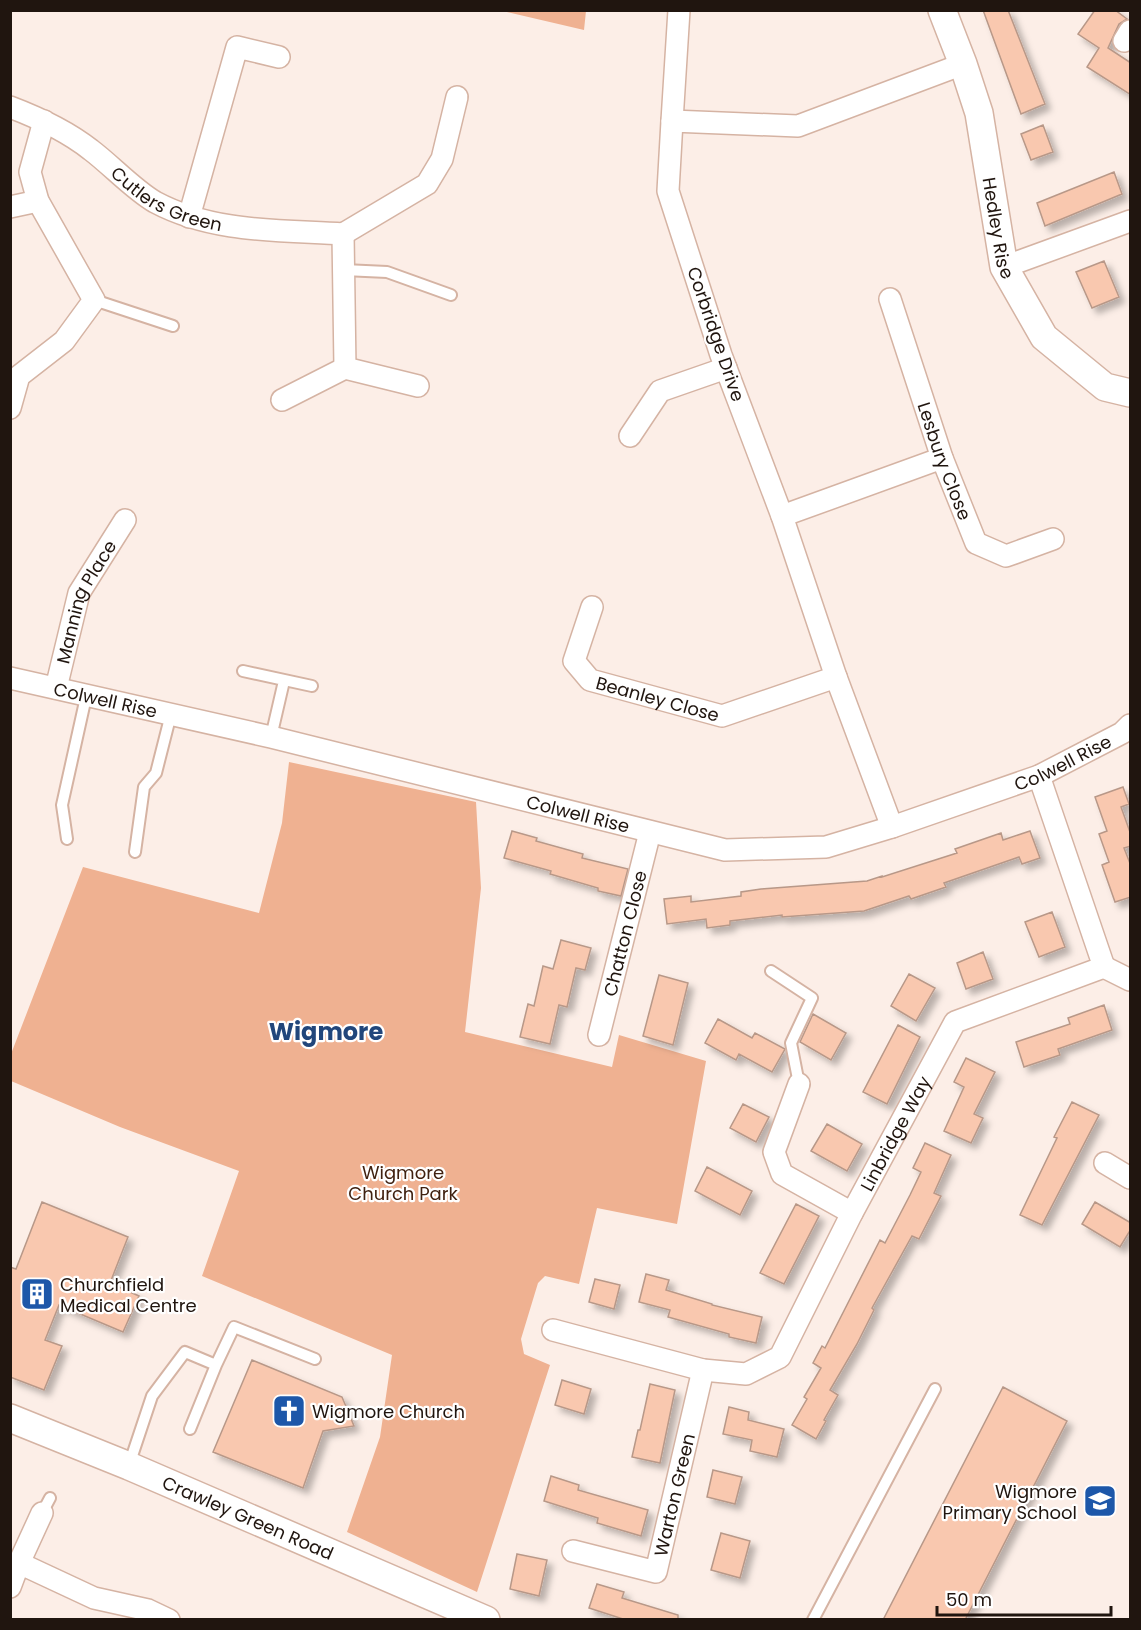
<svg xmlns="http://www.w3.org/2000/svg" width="1141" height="1630" viewBox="0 0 1141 1630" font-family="Poppins,sans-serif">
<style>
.green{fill:#efb191}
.building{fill:#f9c8af;stroke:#b89888;stroke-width:1.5;filter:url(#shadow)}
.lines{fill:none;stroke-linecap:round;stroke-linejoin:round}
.service-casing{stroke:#d5b3a3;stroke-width:14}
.minor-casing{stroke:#d5b3a3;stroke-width:24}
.tertiary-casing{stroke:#d5b3a3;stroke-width:30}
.service{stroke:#fff;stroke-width:10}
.minor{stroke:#fff;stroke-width:21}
.tertiary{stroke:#fff;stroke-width:27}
.labels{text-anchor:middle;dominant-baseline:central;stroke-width:4.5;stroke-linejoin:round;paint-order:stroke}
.street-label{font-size:18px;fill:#20150f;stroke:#fff}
.park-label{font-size:18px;fill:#402110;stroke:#fff}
.poi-label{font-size:18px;fill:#20150f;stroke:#fff;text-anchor:start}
.district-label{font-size:24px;font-weight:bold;fill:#21467b;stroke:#fff}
</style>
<defs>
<filter id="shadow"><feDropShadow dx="5.5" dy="5.5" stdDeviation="3" flood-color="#0004"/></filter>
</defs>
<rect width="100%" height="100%" fill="#fceee7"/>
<!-- green -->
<path class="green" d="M503,11h83l-2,19z
M289,762l187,40 5,86 -16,144 147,35 7,-32 87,26 -29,163 -80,-16 -18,76 -34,-8 -7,7 -17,56 3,15 26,11 -73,227 -130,-60 33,-95 12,-82 -190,-79 37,-105 -119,-44 -109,-46v-27l72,-187 176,46 23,-90z"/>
<!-- building -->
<path class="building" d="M983,10h25l37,94 -24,10z
M1095,10h20l12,9 -8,5 -11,24 23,15v32l-44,-28 12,-19 -21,-14z
M1043,125l10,27 -22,8 -10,-26z
M1114,172l8,22 -77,32 -8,-23z
M1104,261l15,36 -27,11 -16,-36z
M1123,787l6,17 -8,3 10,28v11l-7,2 7,18v31l-16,5 -13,-37 7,-3 -10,-28 8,-3 -12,-34z
M512,831l25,7 -1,3 47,13 -1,4 46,11 -7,27 -23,-5v-3l-48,-14 1,-3 -47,-13z
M1030,831l10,27 -18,6 -3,-7 -75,26 2,4 -35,12 -2,-3 -45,15 -82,6v-2l-52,6v4l-23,3 -1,-9 -39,5 -3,-25 27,-3v6l50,-6v-4l20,-3 106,-8 15,-5v1l75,-24 -2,-4 46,-16 2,7z
M1052,912l13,35 -26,10 -14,-35z
M561,940l30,8 -6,22 -9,-2 -9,39 -8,-2 -9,39 -30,-7 8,-33 6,2 9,-40 10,3z
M983,952l10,27 -27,10 -9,-26z
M909,974l26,14 -19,33 -25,-15z
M659,975l29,8 -15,62 -30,-9z
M1104,1005l8,25 -54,19 2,6 -36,12 -8,-25 54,-18 -2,-6z
M813,1014l33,19 -15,27 -31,-18z
M718,1019l34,19 3,-5 30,16 -13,23 -33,-18 -3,6 -31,-17z
M898,1025l22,12 -33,67 -24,-12z
M966,1058l29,14 -21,42 9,4 -12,25 -27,-12 20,-44 -10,-5z
M1072,1102l27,13 -57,110 -22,-10 37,-77 -3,-1z
M743,1104l26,13 -13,25 -26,-14z
M827,1124l35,20 -15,27 -36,-20z
M925,1143l26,12 -17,38 7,3 -22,43 -7,-3 -40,72 2,2 -17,34 -27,46 8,5 -14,25 2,1 -10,18 -24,-14 15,-26 -3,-2 17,-29 -8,-5 9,-17 3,2 55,-108 5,3 25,-48 11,-23 -8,-4z
M707,1167l45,24 -12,24 -45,-24z
M42,1202l86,35 -18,46 29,13 -16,36 -64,-27 -14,35 17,6 -18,44 -34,-13v-110l6,2z
M1095,1202l36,21v6l-11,18 -38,-23z
M796,1204l23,12 -35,68 -24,-11z
M646,1274l23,6 -3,10 46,14v1l50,12 -6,26 -27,-6v-3l-61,-17 2,-7 -31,-8z
M595,1279l25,6 -6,24 -25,-7z
M252,1360l90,37 12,29 -31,5 -20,57 -90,-36z
M562,1380l29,9 -7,25 -29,-9z
M650,1384l25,6 -15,73 -28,-6 6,-27h2z
M1003,1387l64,34 -102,199h-82z
M729,1407l20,5 -1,8 36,9 -7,28 -27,-6 2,-11 -29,-6z
M713,1470l29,7 -7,27 -28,-7z
M551,1476l28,9 -1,5 70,20 -7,26 -44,-13 1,-5 -54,-17z
M721,1533l29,8 -10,37 -29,-8z
M517,1554l30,6 -8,36 -29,-7z
M597,1584l27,8 -2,6 56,17v5h-52l-37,-12z"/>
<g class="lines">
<defs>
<path id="service" d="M344,270l43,2 64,23
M94,300l79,26
M243,671l69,15
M271,737l13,-56
M67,839l-5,-34 24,-108
M135,852l9,-65 12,-14 15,-59
M771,971l41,27 -21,45 8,41
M216,1365l18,-38 81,32
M129,1465l23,-69 33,-44 31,13 -26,64
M42,1513l8,-15
M813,1620l122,-231"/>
<g id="minor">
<path d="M1124,41l6,-10"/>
<path id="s1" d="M10,107c29,11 57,24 81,43 20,15 43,40 64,52 58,31 124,28 188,32"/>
<path d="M672,121l7,-111"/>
<path d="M10,207l28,-6"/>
<path d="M189,217l48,-170 42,10"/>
<path d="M343,234l2,134 73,18"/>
<path d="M343,234l84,-50 15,-25 15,-62"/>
<path d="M1004,267l126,-46"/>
<path id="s2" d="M890,299l52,159 34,85 30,13 47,-17"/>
<path d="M282,400l63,-32"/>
<path d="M10,408l9,-32 45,-35 30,-41 -56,-99 -8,-29 14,-51"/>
<path d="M630,436l30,-45 66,-23"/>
<path d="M782,516l160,-58"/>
<path id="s3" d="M592,607l-18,54 16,19 132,36 114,-39"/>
<path id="s4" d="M10,678l261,59 454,113 101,-3 66,-20 147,-51 83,-43 8,-8"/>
<path id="s5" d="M56,688l23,-95 46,-73"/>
<path d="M892,827l-56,-150 -54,-161 -61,-161 -53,-164 4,-70 126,5 165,-62"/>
<path d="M1104,967l26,13"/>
<path id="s6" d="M599,1035l51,-203"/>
<path d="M799,1084l-25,68 8,22 70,39"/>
<path d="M1105,1163l25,15"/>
<path id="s7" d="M553,1330l150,40 43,4 34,-17 72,-144 103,-191 149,-55 -65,-191"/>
<path id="s8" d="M573,1551l83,21 47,-202"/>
<path d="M19,1563l23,-50"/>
<path d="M10,1587l9,-24 75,35 54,12 21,10"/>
</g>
<g id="tertiary">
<path id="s9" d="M942,10l21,54 16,49 25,154 40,70 61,50 25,6"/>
<path id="s10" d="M10,1418l119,48 357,154"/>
</g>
</defs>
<!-- service casing -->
<use href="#service" class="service-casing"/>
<!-- minor casing -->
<use href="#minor" class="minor-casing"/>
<!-- tertiary casing -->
<use href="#tertiary" class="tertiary-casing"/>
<!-- service -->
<use href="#service" class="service"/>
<!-- minor -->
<use href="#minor" class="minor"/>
<!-- tertiary -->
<use href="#tertiary" class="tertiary"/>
</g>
<!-- icons -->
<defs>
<symbol id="building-square" viewBox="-11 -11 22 22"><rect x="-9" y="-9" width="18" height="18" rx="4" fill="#1d57a9" stroke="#fff"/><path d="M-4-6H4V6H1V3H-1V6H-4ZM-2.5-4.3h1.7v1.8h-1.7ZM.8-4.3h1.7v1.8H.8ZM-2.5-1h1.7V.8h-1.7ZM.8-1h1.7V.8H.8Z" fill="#fff"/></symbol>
<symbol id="church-square" viewBox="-11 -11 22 22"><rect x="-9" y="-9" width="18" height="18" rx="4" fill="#1d57a9" stroke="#fff"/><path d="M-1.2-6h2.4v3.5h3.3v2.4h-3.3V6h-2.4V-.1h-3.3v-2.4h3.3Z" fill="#fff"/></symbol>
<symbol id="school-square" viewBox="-11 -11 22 22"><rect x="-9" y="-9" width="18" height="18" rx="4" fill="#1d57a9" stroke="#fff"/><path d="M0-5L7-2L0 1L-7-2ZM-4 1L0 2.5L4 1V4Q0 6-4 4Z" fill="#fff"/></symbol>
</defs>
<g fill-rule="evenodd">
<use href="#building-square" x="18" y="1275" width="38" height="38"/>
<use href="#church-square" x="270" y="1392" width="38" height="38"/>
<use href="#school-square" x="1081" y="1482" width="38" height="38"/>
</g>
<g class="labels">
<!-- street labels -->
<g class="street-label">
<text stroke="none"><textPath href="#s1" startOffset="184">Cutlers Green</textPath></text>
<text stroke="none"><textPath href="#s9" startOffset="226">Hedley Rise</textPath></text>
<text transform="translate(716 334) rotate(71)">Corbridge Drive</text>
<text stroke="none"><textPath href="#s2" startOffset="171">Lesbury Close</textPath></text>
<text stroke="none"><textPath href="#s5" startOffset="92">Manning Place</textPath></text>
<text stroke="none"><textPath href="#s3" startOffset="152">Beanley Close</textPath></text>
<text stroke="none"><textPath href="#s4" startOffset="98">Colwell Rise</textPath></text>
<text stroke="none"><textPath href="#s4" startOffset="1088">Colwell Rise</textPath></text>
<text stroke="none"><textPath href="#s4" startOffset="584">Colwell Rise</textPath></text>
<text stroke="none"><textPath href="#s6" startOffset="105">Chatton Close</textPath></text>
<text stroke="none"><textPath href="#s7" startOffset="488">Linbridge Way</textPath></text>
<text stroke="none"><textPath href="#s8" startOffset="165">Warton Green</textPath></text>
<text stroke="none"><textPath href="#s10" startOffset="258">Crawley Green Road</textPath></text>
</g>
<!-- park labels -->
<g class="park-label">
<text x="403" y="1172">Wigmore<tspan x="403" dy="21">Church Park</tspan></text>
</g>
<!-- poi labels -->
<g class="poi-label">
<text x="60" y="1284">Churchfield<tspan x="60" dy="21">Medical Centre</tspan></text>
<text x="312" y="1411">Wigmore Church</text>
<text x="1077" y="1491" text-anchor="end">Wigmore<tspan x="1077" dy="21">Primary School</tspan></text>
</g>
<!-- district labels -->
<g class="district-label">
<text x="326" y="1031">Wigmore</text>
</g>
</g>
<!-- border -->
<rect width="1141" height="1630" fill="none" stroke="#20150f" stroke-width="24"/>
<!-- scale -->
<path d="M937 1606v9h174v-9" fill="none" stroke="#20150f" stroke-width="3"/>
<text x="946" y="1606" font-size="18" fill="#20150f" stroke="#ffffff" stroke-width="4.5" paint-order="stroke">50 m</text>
</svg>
